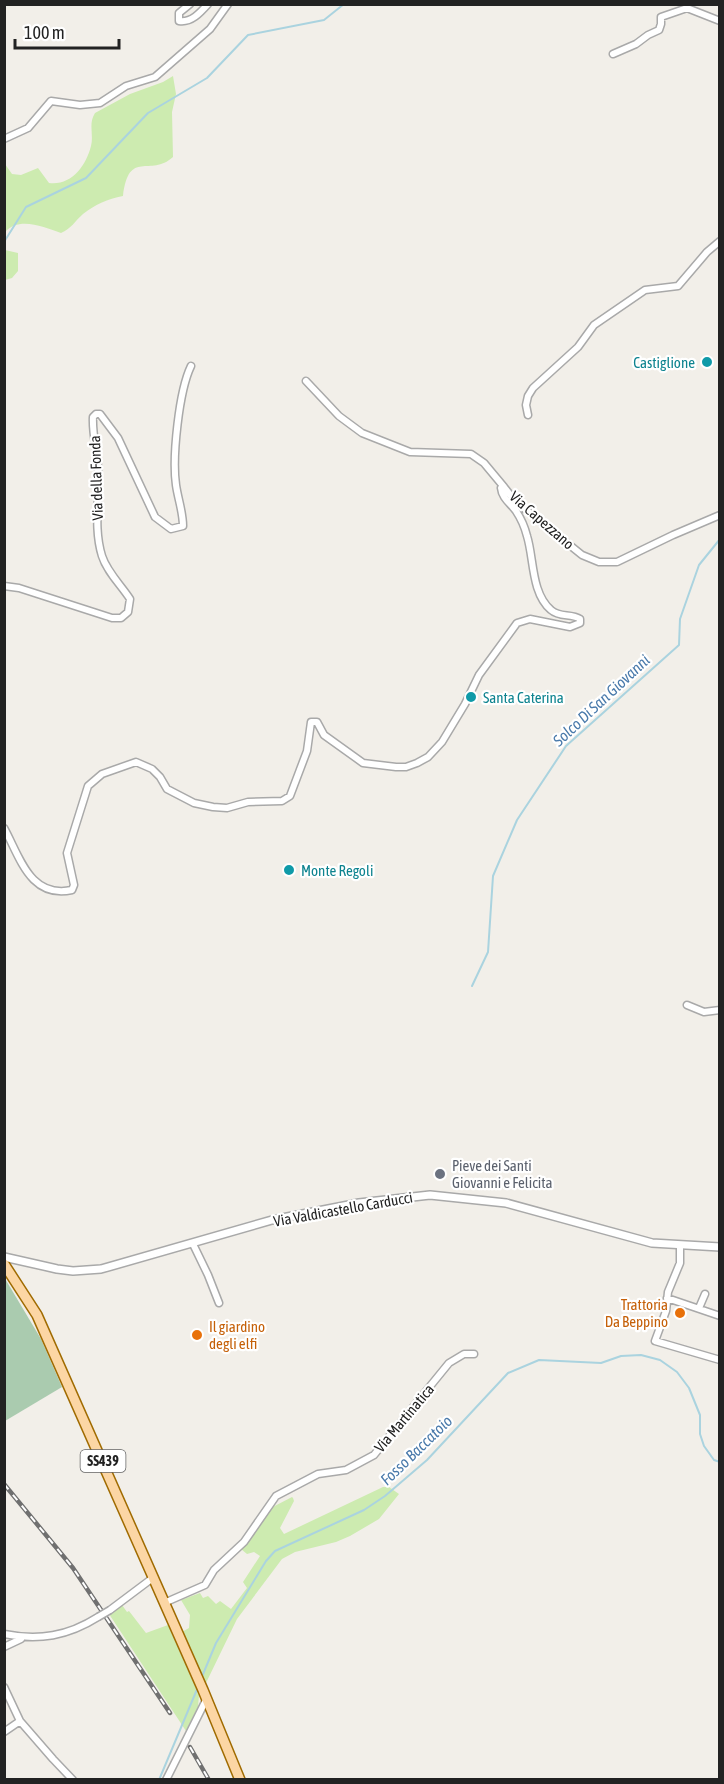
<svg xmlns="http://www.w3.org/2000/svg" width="724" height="1784" viewBox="0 0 724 1784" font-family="'Asap Condensed',sans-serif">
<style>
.grass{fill:#cdebb0}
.cemetery{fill:#aacbaf}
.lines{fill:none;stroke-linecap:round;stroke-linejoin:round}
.stream{stroke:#aad3df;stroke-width:2}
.minor-casing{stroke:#a9a9a9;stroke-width:9}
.tertiary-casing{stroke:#a9a9a9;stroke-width:10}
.primary-casing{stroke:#a06b00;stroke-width:12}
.minor{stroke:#fff;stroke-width:6}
.tertiary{stroke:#fff;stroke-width:7}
.primary{stroke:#fcd6a4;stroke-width:9}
.rail-casing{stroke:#707070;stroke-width:4.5}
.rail{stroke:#fff;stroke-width:2;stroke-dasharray:7;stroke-linecap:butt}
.minor-bridge-casing{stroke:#a9a9a9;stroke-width:9;stroke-linecap:butt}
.minor-bridge{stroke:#fff;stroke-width:6}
.culture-dot{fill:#0f9aa8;stroke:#fff;stroke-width:2}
.worship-dot{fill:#6b7280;stroke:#fff;stroke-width:2}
.food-dot{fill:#e8710a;stroke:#fff;stroke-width:2}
.labels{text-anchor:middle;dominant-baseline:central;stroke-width:4.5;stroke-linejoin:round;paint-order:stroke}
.shield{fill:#fff;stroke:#646464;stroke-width:1.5}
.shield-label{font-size:14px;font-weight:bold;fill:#222}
.culture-label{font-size:15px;fill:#0d838f;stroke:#fff;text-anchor:start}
.street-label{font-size:15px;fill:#222;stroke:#fff}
.worship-label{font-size:15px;fill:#5b616d;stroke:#fff;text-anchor:start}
.food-label{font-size:15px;fill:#c56008;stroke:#fff;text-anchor:end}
.water-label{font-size:16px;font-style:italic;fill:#4a7aab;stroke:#fff}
</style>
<rect width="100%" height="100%" fill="#f2efe9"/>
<!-- grass -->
<path class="grass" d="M173,76l3,18 -4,18 1,45c-23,21 -44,-9 -50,39 -16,3 -27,8 -40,18 -8,7 -12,15 -22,19 -17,-6 -42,-17 -56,-1v-68l7,10 9,1 17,-7 11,15c22,3 37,-17 42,-37 3,-12 -3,-22 4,-33l35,-19 33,-12z
M5,250l13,3v18l-6,7 -7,2z
M383,1487h6l10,7 -20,25 -29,17 -14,6 -41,10 -13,7 -45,60 -32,66 -25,-52 9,-5 1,-13 -9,-15 19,-7 3,5 5,-2 8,8 4,-3 11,8 16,-21 -4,-6 17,-26 -6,-4 -7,2 -6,-5 26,-39 25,-13 1,1 1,3 -14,27 4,6z
M122,1605l5,7 2,-1 17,22 22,-8 31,70 -1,12 -12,24 -77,-117z"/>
<!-- cemetery -->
<path class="cemetery" d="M4,1277l37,62 21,48 -57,34z"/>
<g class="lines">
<!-- stream -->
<path class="stream" d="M4,242l22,-35 60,-29 62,-65 59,-35 41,-43 76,-15 20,-16
M472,986l16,-34 5,-76 24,-56 49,-74 113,-101 1,-26 19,-54 21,-26
M201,1679l15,-36 50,-82 9,-10 89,-41 21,-14 42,-36 81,-87 31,-13 62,3 20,-7 20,-1 19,5 17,12 12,16 11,27v19l4,12 10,14 6,2
M159,1780l39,-93"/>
<defs>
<path id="minor" d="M190,4l-11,9v8c12,2 21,-8 29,-17
M613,54l23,-10 12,-9 11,-5 2,-6v-7l26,-9 33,13
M4,139l24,-11 23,-27 29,4 20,-2 26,-17 29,-9 55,-48 18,-25
M306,381l33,35 23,17 48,19 61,2 13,9 20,24
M528,415l-2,-10 2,-9 5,-8 45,-41 16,-22 51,-35 33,-4 29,-34 13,-11
M4,586l15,2 93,30h9l7,-6 2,-13c-9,-14 -23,-27 -28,-43 -9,-29 -2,-58 -4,-88 -1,-17 -6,-35 -5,-51l3,-3h4l18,24 37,79 16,12 12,-3c0,-14 -5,-27 -7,-41 -4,-28 3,-94 15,-119
M4,828c16,29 26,71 68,62l2,-5 -7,-32 21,-67 14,-12 34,-12 16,7 8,8 7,12 27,14 19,4 14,1 21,-6 34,-1 8,-5 17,-45 4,-29h6l7,13 39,28 33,4h10l11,-4 11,-6 14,-15 23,-38 14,-29 38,-52 13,-4 40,8 10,-4v-4c-9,-6 -20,-1 -29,-9 -20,-17 -17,-52 -24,-74 -2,-8 -7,-19 -11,-25 -6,-8 -14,-13 -15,-23l3,-1 11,14 67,54 17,7h18l56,-27 47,-20
M687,1005l17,7 16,-2
M193,1244l15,31 11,28
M680,1246v17l-12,29 -2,19 -11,30 65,19
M667,1298l53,18
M699,1308l6,-14
M164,1603l41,-18 9,-15 30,-28 32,-46 42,-22 28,-4 28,-15 75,-92 15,-9h10
M110,1610l44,-33
M4,1634c35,7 64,2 94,-17
M4,1647l17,-8
M4,1687l16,34 33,38 20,21
M4,1732l16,-11
M166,1780l41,-82"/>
<path id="tertiary" d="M4,1257l53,12 16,2 28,-2 171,-49 87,-17 71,-8 76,8 146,40 68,4"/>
<path id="primary" d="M4,1264l33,51 166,375 37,90"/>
</defs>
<!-- minor casing -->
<use href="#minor" class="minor-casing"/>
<!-- tertiary casing -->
<use href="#tertiary" class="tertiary-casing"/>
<!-- primary casing -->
<use href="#primary" class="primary-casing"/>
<!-- minor -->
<use href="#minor" class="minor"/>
<!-- tertiary -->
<use href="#tertiary" class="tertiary"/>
<!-- primary -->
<use href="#primary" class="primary"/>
<defs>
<path id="rail" d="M4,1484l69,84 97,145
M190,1747l19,33"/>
</defs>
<!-- rail casing -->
<use href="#rail" class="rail-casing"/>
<!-- rail -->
<use href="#rail" class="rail"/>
<defs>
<path id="minor-bridge" d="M98,1617l12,-7"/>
</defs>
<!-- minor-bridge casing -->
<use href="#minor-bridge" class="minor-bridge-casing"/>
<!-- minor-bridge -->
<use href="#minor-bridge" class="minor-bridge"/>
</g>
<!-- markers -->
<g class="culture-dot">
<circle cx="707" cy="362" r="6"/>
<circle cx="471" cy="697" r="6"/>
<circle cx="289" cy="870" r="6"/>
</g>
<circle class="worship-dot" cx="440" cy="1174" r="6"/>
<g class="food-dot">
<circle cx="680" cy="1313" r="6"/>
<circle cx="197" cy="1335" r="6"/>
</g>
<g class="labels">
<!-- shield labels -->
<rect class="shield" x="80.5" y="1450" width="45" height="22" rx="4.5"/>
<g class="shield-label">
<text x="103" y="1461">SS439</text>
</g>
<!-- culture labels -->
<g class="culture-label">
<text x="695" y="362" text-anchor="end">Castiglione</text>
<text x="483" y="697">Santa Caterina</text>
<text x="301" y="870">Monte Regoli</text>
</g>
<!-- street labels -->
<g class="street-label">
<text transform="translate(96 478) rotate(-92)">Via della Fonda</text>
<text transform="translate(542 520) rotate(41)">Via Capezzano</text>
<text transform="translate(343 1209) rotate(-10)">Via Valdicastello Carducci</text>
<text transform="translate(404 1418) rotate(-50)">Via Martinatica</text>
</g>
<!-- worship labels -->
<g class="worship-label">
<text x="452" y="1165">Pieve dei Santi<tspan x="452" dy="17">Giovanni e Felicita</tspan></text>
</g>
<!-- food labels -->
<g class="food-label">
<text x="668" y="1304">Trattoria<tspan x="668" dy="17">Da Beppino</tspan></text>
<text x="209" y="1326" text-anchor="start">Il giardino<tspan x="209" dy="17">degli elfi</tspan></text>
</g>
<!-- water labels -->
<g class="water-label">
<text transform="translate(601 700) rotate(-43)">Solco Di San Giovanni</text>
<text transform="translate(416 1450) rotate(-44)">Fosso Baccatoio</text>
</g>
</g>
<!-- border -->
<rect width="724" height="1784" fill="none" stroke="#222222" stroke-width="12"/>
<!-- scale -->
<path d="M15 39v9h104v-9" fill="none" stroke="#222222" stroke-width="3"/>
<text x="24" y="39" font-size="18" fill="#222222" stroke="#ffffff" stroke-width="4.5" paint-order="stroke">100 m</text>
</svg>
